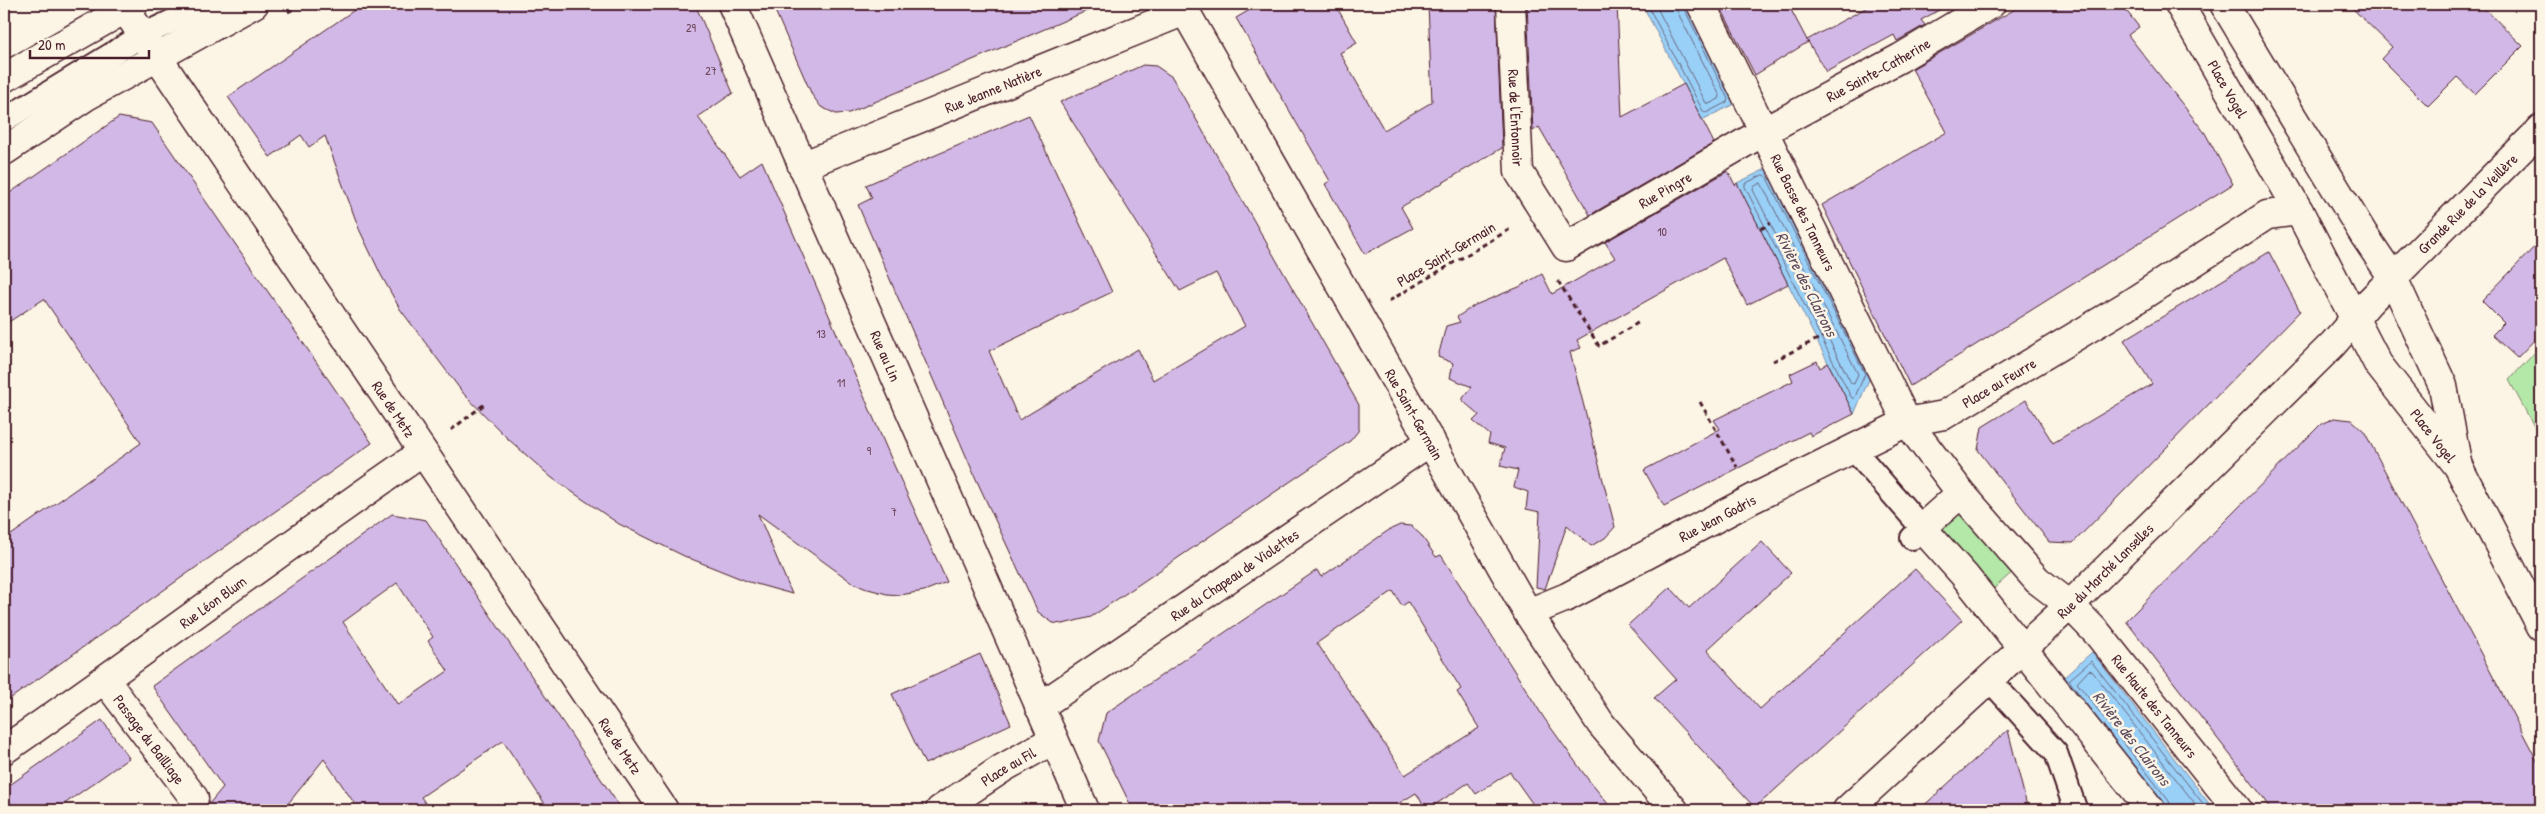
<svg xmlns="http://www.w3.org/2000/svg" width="2545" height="814" viewBox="0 0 2545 814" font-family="'Patrick Hand',sans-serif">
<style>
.green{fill:#b3e8a9;stroke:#7e846a}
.water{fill:#99d0f8;stroke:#7989a6}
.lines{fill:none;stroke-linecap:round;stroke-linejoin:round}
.shore{stroke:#6a667d;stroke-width:1}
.building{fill:#d2b8e6;stroke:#4a1f2b;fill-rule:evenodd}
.service-casing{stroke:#4a1f2b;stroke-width:26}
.pedestrian-casing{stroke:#4a1f2b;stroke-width:31}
.minor-casing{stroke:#4a1f2b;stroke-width:31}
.secondary-casing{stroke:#4a1f2b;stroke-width:31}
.path{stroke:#4a1f2b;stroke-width:3;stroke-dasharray:5 4;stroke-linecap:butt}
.service{stroke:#fcf5e5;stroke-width:22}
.pedestrian{stroke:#fcf5e5;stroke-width:28}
.minor{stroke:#fcf5e5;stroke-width:28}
.secondary{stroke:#fcf5e5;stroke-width:28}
.labels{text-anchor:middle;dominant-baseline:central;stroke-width:5;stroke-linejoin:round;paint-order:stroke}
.number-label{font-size:12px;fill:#6c455a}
.street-label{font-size:15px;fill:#4a1f2b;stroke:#fcf5e5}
.water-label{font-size:16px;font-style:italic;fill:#5e4b5e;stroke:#fcf5e5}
</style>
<rect width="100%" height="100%" fill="#fcf5e5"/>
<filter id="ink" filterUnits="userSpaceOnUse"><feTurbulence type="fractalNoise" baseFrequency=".02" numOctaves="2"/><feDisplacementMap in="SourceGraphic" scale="10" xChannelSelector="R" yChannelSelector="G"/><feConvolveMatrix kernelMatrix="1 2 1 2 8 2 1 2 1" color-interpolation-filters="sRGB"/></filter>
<g filter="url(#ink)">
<!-- green -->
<path class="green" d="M2541,346v87l-3,1 -29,-54z
M1960,504l57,64 -27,24 -57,-63z"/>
<!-- water -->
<path class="water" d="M1642,4h44l50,99 -34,17z
M1768,168l103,207 -17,39 -117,-231z
M2092,652l122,158h-52l-101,-130z"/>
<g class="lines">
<!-- shore -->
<path class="shore" d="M1647,4l56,107 3,2 21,-11 1,-3 -46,-95
M1655,4l51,99 3,1 10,-5 1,-3 -43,-85 -2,-7
M1763,175l3,1 99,198 -11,25 -3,-2 -106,-210v-3z
M1761,183l97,191 -4,10 -3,-1 -98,-193 1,-3z
M2084,701l-15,-21 22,-19 117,149
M2172,810l-3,-9 -92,-118 12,-13 3,1 108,139"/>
</g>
<!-- building -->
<path class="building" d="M363,4h332l38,89 -35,24 42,59 22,-15 131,302 54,119 -23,9 -24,4 -13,-1 -23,-6 -11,-5 -95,-69 34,80 -43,-12 -65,-26 -65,-32 -67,-46 -45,-40 -44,-45 -63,-84 -19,-34 -22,-46 -34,-93 -16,11 -8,-12 -31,22 -42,-60z
M772,4h331l-254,109 -13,1 -15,-7 -9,-12z
M1260,4h75l22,39 -17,10 44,77 48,-28 -4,-98h68l6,144 -101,59 12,21 -48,26 -40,-70 5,-3 -94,-163z
M1527,4h90l5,113 62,-33 30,59 -124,72 -51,-88 -6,4z
M1719,4h69l20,38 -53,33z
M1873,4h77l-29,16 4,5 -28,16 -3,-6 -68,37 -19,-32z
M2024,4h97l18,23 -11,8 77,98 28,51 -323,202 -88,-181 125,-73 -35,-63z
M2348,4h132l43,42 -48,48 -18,-17 -29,29 -47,-47 11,-12z
M1143,65l13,1 16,11 187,328v25l-9,11 -259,176 -28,7 -10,-1 -15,-11 -62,-133 -118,-274 14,-7 -6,-13 163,-70 83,177 -123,59 30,69 119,-71 15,31 92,-54 -29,-53 -36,18 -120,-189z
M119,117l33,6 220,320 -368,260v-163l137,-97 -97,-144 -40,26v-128z
M1728,171l7,14 2,-2 51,101 -41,21 -24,-47 -146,82 4,8 -11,4 45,175 -10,11 -14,8 -24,-21 -22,64 -9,-2 4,-75 -14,-3 2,-17 -14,-5 4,-17 -18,-4 5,-18 -17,-5 2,-8 -17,-14 6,-6 -16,-14v-3l9,-11 -22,-9 3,-15 -15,-6 8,-31 14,-4 -3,-5 18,-12 44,-18 23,-13 10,20 63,-36 -10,-16z
M2541,240v93l-24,25 -25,-23 12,-12 -22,-22z
M2269,252l31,59 -227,232 -24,-1 -71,-92 4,-23 44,-27 27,43 99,-59 -28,-44z
M1817,361l3,7 8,-5 26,51 -43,22 -2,-4 -145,74 -20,-36 76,-41 -6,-9 79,-39 -3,-7z
M2334,418l18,2 12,11 177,337v42h-271l-4,-9 -140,-180 195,-197z
M392,514l34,6 196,290h-73l-46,-69 -82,56 9,13h-71l-35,-51 -41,51h-79l19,-23 -71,-101zM397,583l36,54 -5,4 20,30 -50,34 -55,-83z
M1400,525l11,1 10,9 15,22 5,-2 103,163 43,60 26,32h-76l-27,-38 -34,22 -8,-11 -41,27 -11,-17 -28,17h-255l-34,-69 7,-28 211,-143 4,7 68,-47zM1393,591l9,15 6,-4 53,87 -4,3 22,36 -74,47 -88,-132z
M1762,542l29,31 -84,77 53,59 155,-140 47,51 -207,188 -101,-110 22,-19 -48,-54 42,-38 19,21z
M980,654l31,70 -86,40 -33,-70z
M102,720l27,38 -73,52h-52v-21z
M2008,730l20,80h-109l44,-40z"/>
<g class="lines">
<defs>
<path id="service" d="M4,120l139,-85 65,-31
M1854,450l68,78 -10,10
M1988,678l68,75 19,55"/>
<g id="pedestrian">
<path id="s1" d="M1763,132l137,-74 91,-54"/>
<path d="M1907,422l54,71 76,87 33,25"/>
<path d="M1961,493l-39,35 42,47 187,235"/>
<path id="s2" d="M940,810l63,-42 50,-28"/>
</g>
<g id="minor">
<path id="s3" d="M732,4l353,806"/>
<path id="s4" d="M1181,4l347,609 73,111 73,86"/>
<path id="s5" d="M1511,4l8,168 47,75 197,-115"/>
<path id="s6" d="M1701,4l206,418"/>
<path id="s7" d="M125,9l539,801"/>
<path id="s8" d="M802,166l383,-155"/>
<path id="s9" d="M2070,605l28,29 140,176"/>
<path id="s10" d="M1528,613l39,-16 187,-99 153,-76 37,-7 182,-109 141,-91 32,-4"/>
<path id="s11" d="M105,680l89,118"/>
<path id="s12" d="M1039,707l392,-266"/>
<path id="s13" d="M4,750c141,-97 277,-201 419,-298"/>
<path id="s14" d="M1847,810l223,-205 263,-261 36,-42 172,-173"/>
</g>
<g id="secondary">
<path id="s15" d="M2179,4l120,207 79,153 80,102 83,160"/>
<path d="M2224,4l140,231 29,43 50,108 14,76"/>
<path d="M4,78l130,-74"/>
<path d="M4,151l81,-54 169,-93"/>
</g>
</defs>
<!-- service casing -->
<use href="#service" class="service-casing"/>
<!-- pedestrian casing -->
<use href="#pedestrian" class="pedestrian-casing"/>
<!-- minor casing -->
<use href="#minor" class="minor-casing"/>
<!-- secondary casing -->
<use href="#secondary" class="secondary-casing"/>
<!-- path -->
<path class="path" d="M288,12l15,-8
M1761,229l10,-6
M1558,281l41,65 42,-25
M1389,301l123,-73
M1773,361l53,-26
M1700,402l37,65
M451,430l35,-27"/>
<!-- service -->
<use href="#service" class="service"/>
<!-- pedestrian -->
<use href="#pedestrian" class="pedestrian"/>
<!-- minor -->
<use href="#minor" class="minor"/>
<!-- secondary -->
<use href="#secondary" class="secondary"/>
</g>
</g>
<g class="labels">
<!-- number labels -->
<g class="number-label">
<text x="691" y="27">29</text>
<text x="711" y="70">27</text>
<text x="1662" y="231">10</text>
<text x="821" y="333">13</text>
<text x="841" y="382">11</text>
<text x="869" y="450">9</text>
<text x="894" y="511">7</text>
</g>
<!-- street labels -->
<g class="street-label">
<text stroke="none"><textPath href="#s1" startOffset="131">Rue Sainte-Catherine</textPath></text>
<text stroke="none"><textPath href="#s15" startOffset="98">Place Vogel</textPath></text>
<text stroke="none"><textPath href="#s8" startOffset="206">Rue Jeanne Natière</textPath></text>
<text stroke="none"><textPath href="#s5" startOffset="114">Rue de l'Entonnoir</textPath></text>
<text stroke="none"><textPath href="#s5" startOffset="371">Rue Pingre</textPath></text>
<text stroke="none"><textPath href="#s14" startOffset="868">Grande Rue de la Veillère</textPath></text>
<text stroke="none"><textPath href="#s6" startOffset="232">Rue Basse des Tanneurs</textPath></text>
<text transform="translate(1446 254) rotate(-31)">Place Saint-Germain</text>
<text stroke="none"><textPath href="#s3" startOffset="384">Rue au Lin</textPath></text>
<text stroke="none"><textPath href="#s10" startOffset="526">Place au Feurre</textPath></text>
<text stroke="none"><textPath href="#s7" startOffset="482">Rue de Metz</textPath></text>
<text stroke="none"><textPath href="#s4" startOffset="472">Rue Saint-Germain</textPath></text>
<text stroke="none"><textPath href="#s15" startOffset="502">Place Vogel</textPath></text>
<text stroke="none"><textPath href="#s10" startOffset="212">Rue Jean Godris</textPath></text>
<text stroke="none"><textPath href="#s14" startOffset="352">Rue du Marché Lanselles</textPath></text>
<text stroke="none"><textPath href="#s12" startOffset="236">Rue du Chapeau de Violettes</textPath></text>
<text stroke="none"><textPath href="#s13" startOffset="256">Rue Léon Blum</textPath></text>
<text stroke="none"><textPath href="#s9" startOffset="132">Rue Haute des Tanneurs</textPath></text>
<text stroke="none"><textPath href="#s11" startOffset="74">Passage du Bailliage</textPath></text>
<text stroke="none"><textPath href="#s7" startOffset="888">Rue de Metz</textPath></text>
<text stroke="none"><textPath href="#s2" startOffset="81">Place au Fil</textPath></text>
</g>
<!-- water labels -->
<g class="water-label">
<text transform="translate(1807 284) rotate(63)">Rivière des Clairons</text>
<text transform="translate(2132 738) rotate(52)">Rivière des Clairons</text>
</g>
</g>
<!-- margin -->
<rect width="2545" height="814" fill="none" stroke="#fcf5e5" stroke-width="20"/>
<rect x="10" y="10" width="2525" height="794" fill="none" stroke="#4a1f2b" stroke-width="2" filter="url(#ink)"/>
<!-- scale -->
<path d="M30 50v8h119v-8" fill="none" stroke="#4a1f2b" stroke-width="2.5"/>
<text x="38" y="50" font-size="15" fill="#4a1f2b" stroke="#fcf5e5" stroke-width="4" paint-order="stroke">20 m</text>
</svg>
